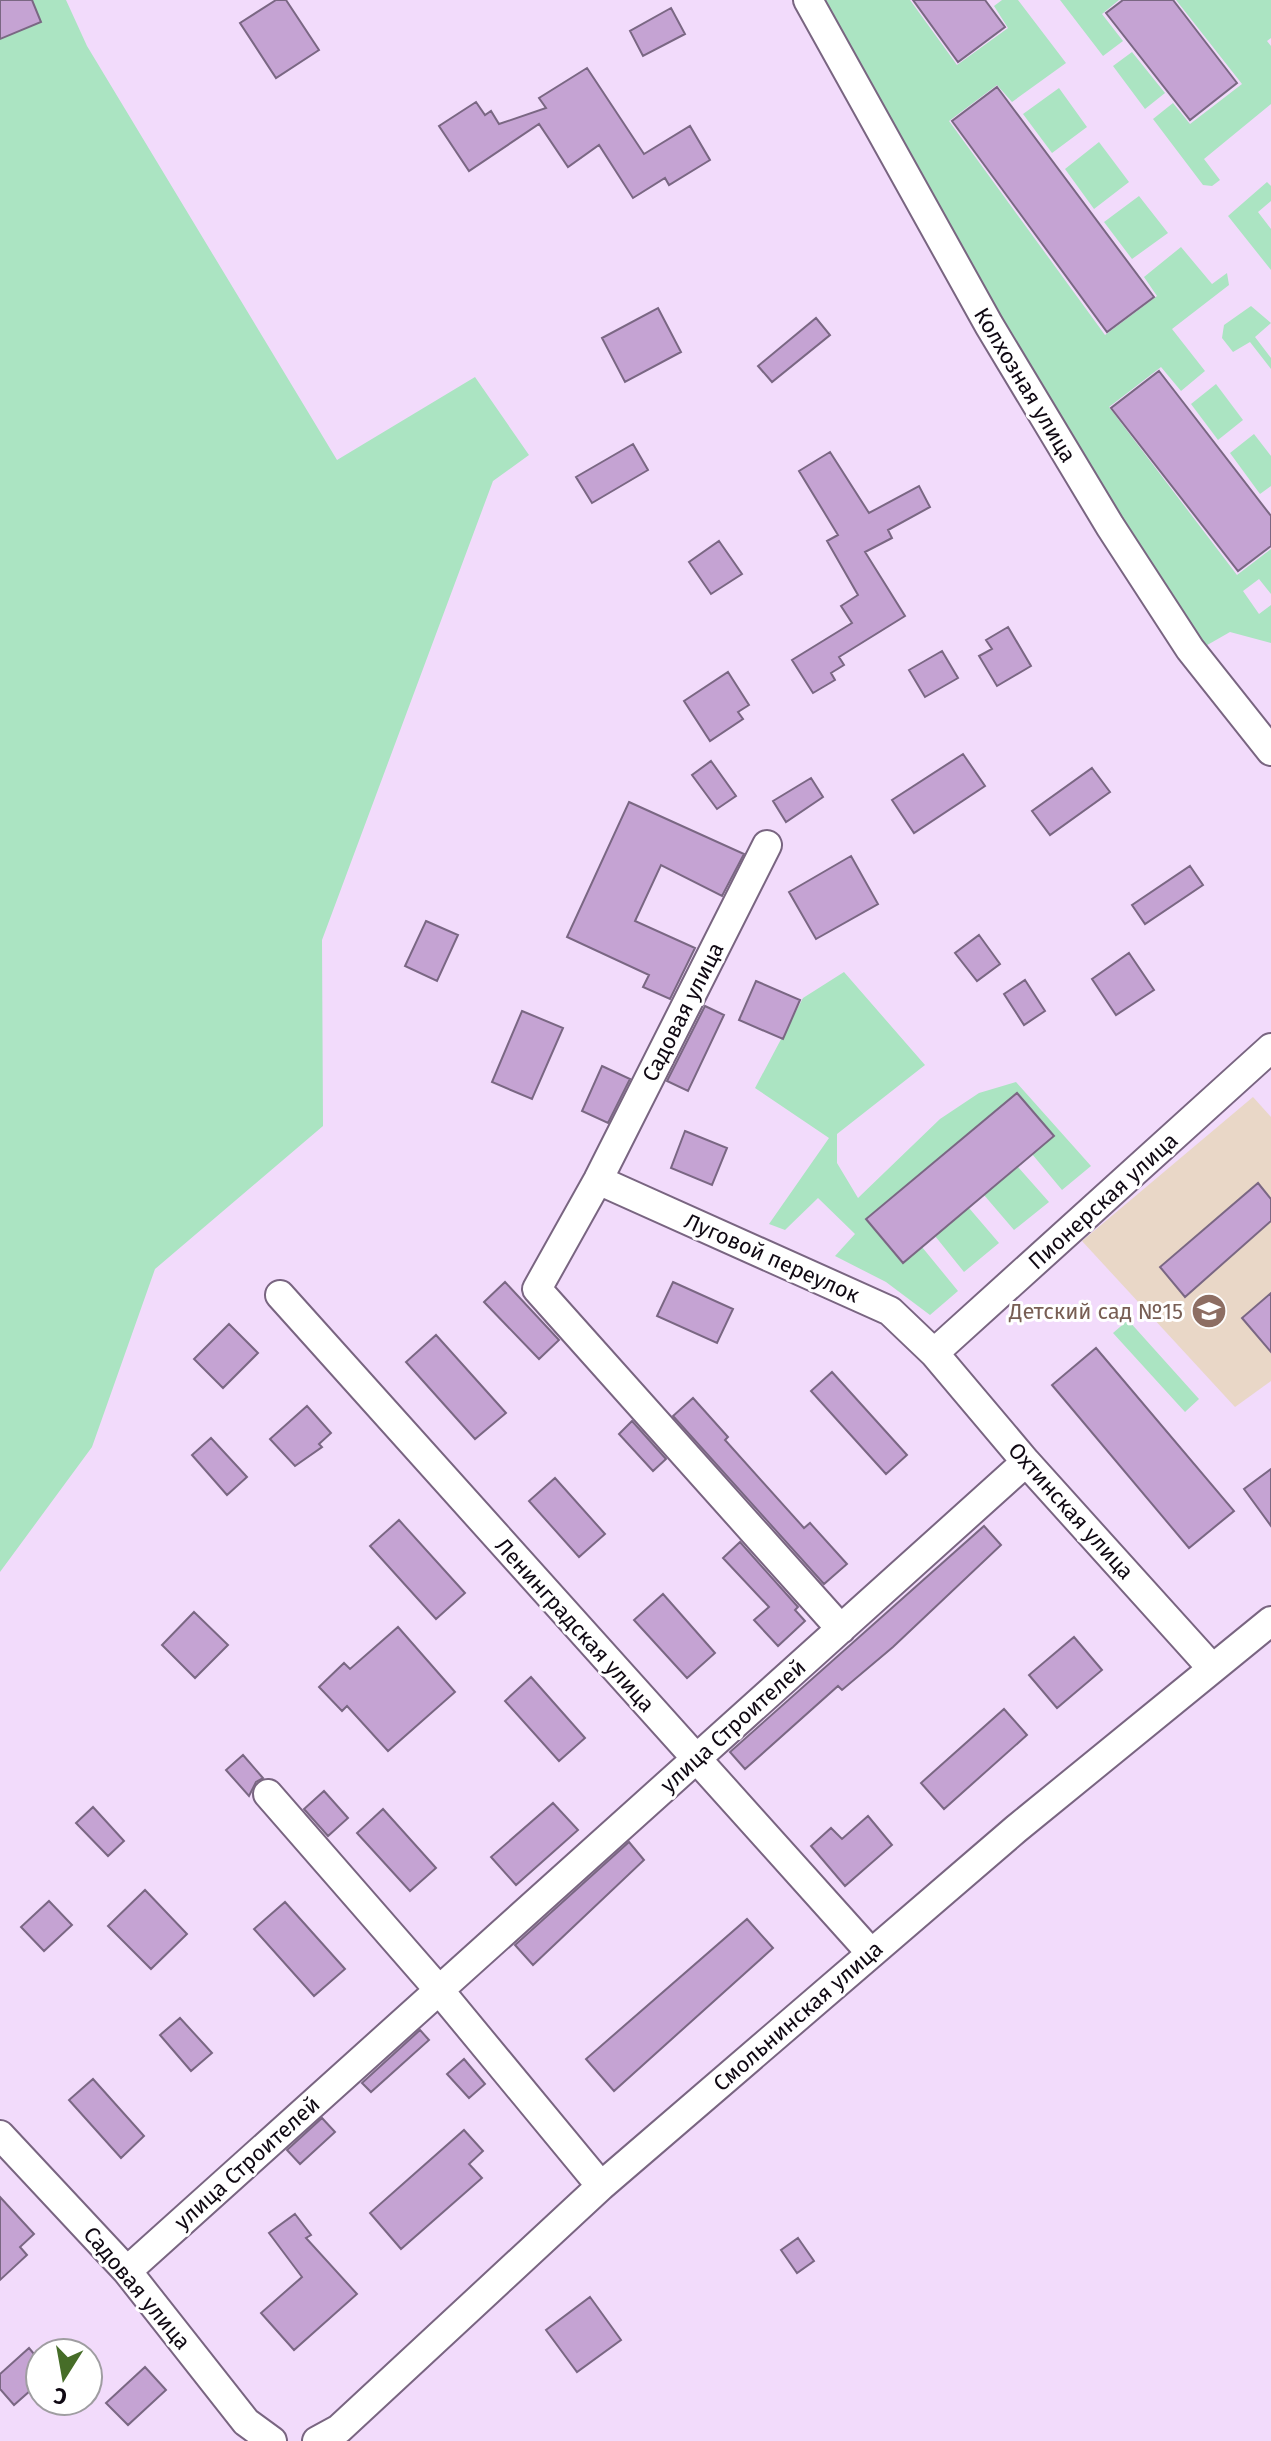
<svg xmlns="http://www.w3.org/2000/svg" width="1271" height="2441" viewBox="0 0 1271 2441" font-family="'Fira Sans',sans-serif">
<style>
.education{fill:#e9d7c7}
.green{fill:#abe4c2}
.building{fill:#c5a3d3;stroke:#7a6783;stroke-width:2}
.lines{fill:none;stroke-linecap:round;stroke-linejoin:round}
.minor-casing{stroke:#796581;stroke-width:32}
.minor{stroke:#fff;stroke-width:28}
.labels{text-anchor:middle;dominant-baseline:central;stroke-width:6;stroke-linejoin:round;paint-order:stroke}
.street-label{font-size:22px;fill:#100913;stroke:#fff}
.education-label{font-size:22px;fill:#785e54;stroke:#fff;text-anchor:end}
</style>
<rect width="100%" height="100%" fill="#f2dbfb"/>
<!-- education -->
<path class="education" d="M1253,1097l18,20v264l-36,26 -153,-166z"/>
<!-- green -->
<path class="green" d="M0,0h66l21,46 250,414 138,-83 54,78 -36,26 -171,459 1,186 -168,143 -63,178 -92,125z
M822,0h88l47,65 51,-37 -14,-22 8,-6h16l48,63 -54,39 -15,-17 -48,36 156,214 52,-39 -13,-19 37,-30 31,37 15,-11 2,12 -57,44 33,42 -24,20 -20,-24 -52,40 128,168 34,-26v45l-12,-15 -16,12 16,23 12,-9v38l-41,-11 -28,16c-136,-211 -258,-429 -380,-648z
M1060,0h59l-17,14 21,27 -20,15z
M1176,0h95v38l-4,3 4,5v58l-67,55 16,21 -8,6 -9,-1 -50,-66 20,-16 17,21 52,-40z
M1132,52l33,41 -20,16 -32,-43z
M1059,88l28,39 -35,26 -29,-39z
M1099,142l30,40 -35,27 -29,-40z
M1267,182l4,4v15l-13,11 13,17v41l-43,-54z
M1139,196l29,37 -36,26 -28,-37z
M1251,306l20,17 -16,14 16,21v11l-21,-27 -17,10 -11,-14 2,-13z
M1216,384l27,36 -25,20 -27,-36z
M1254,434l17,22v30l-11,8 -30,-41z
M844,972l81,93 -88,69v29l21,35 82,-79 39,-26 37,-11 75,84 -29,24 -30,-36 22,-18 -37,-43 -151,126 36,44 20,-16 36,44 -28,24 -44,-33 -51,-26 20,-22 -37,-36 -33,32 -16,-6 60,-86 -74,-50 48,-90z
M1018,1167l31,35 -35,28 -30,-35z
M969,1208l30,35 -35,29 -29,-36z
M1128,1320l71,79 -14,13 -72,-79z"/>
<!-- building -->
<path class="building" d="M0,0h32l9,22 -41,17z
M276,0h10l33,50 -43,28 -36,-55z
M913,0h72l20,27 -47,35z
M1123,0h50l64,83 -47,37 -84,-107z
M671,8l14,26 -42,22 -13,-25z
M587,68l57,86 46,-28 20,34 -41,25 -4,-7 -32,20 -34,-53 -31,22 -29,-43 -70,47 -30,-45 37,-24 9,13 6,-4 8,13 47,-16 -7,-10z
M997,87l157,210 -47,35 -155,-211z
M658,308l23,44 -56,30 -23,-44z
M816,318l14,17 -58,47 -14,-16z
M1159,371l112,145v30l-33,25 -127,-163z
M633,444l15,26 -56,33 -16,-26z
M830,452l39,61 50,-27 11,21 -42,23 4,8 -27,14 40,64 -66,41 5,8 -13,8 4,7 -22,13 -21,-33 60,-37 -11,-17 17,-11 -31,-54 11,-6 -39,-64z
M719,541l23,33 -31,20 -22,-32z
M1008,627l23,39 -34,20 -18,-30 13,-7 -6,-9z
M942,651l16,27 -33,19 -16,-27z
M728,672l21,33 -11,7 5,7 -33,22 -26,-40z
M963,754l22,32 -71,47 -22,-33z
M711,761l25,35 -19,13 -25,-34z
M1092,768l18,24 -60,43 -18,-24z
M811,778l12,19 -37,25 -13,-21z
M629,802l115,52 -22,42 -61,-31 -26,56 60,27 -25,51 -27,-12 6,-12 -82,-38z
M851,856l27,48 -62,35 -27,-47z
M1190,866l13,19 -58,39 -13,-19z
M426,921l32,14 -21,46 -32,-15z
M979,935l21,29 -23,17 -22,-28z
M1129,953l25,37 -38,25 -24,-36z
M1025,980l20,31 -21,14 -20,-31z
M756,981l44,19 -17,39 -44,-19z
M705,1006l19,9 -36,76 -21,-10z
M522,1011l41,17 -31,71 -40,-17z
M602,1066l28,13 -22,44 -26,-12z
M1017,1093l37,43 -151,127 -37,-44z
M685,1131l42,17 -15,37 -41,-17z
M1258,1183l13,16v22l-86,76 -25,-30z
M505,1282l54,58 -20,19 -55,-57z
M673,1282l60,27 -16,34 -60,-27z
M1271,1293v59l-29,-34z
M229,1324l29,29 -35,35 -29,-29z
M436,1335l70,78 -31,26 -69,-77z
M1096,1348l138,163 -45,37 -137,-163z
M832,1372l75,83 -21,19 -75,-83z
M693,1398l35,39 -3,3 79,88 6,-5 37,41 -23,20 -151,-168z
M307,1406l24,27 -12,11 3,3 -27,19 -25,-27z
M632,1421l34,38 -13,12 -34,-37z
M211,1438l36,39 -20,18 -35,-40z
M1271,1469v57l-27,-37z
M555,1478l50,56 -26,23 -50,-56z
M399,1520l66,73 -29,26 -66,-73z
M984,1526l17,19 -108,102 -51,43 -4,-4 -93,83 -15,-17z
M740,1542l58,65 -3,3 10,11 -27,25 -24,-26 15,-13 -46,-49z
M663,1594l52,59 -28,25 -53,-58z
M194,1612l34,33 -33,33 -33,-33z
M398,1627l57,65 -67,59 -41,-45 -5,5 -23,-24 25,-24 6,6z
M1074,1637l28,33 -45,38 -28,-33z
M531,1677l54,61 -26,23 -54,-60z
M1004,1709l23,26 -83,74 -23,-26z
M243,1755l20,23 -7,4 -7,14 -23,-26z
M324,1791l24,27 -20,18 -24,-27z
M553,1803l25,27 -62,55 -25,-28z
M93,1807l31,34 -16,15 -32,-33z
M383,1809l53,59 -26,23 -53,-58z
M868,1816l24,29 -47,41 -34,-40 20,-18 11,11z
M629,1842l15,18 -111,105 -18,-20z
M145,1890l42,44 -36,35 -43,-43z
M49,1901l23,24 -28,26 -23,-24z
M285,1902l60,67 -31,27 -60,-67z
M747,1919l26,29 -159,143 -28,-32z
M180,2018l32,35 -21,18 -31,-36z
M420,2030l9,10 -58,52 -9,-9z
M464,2059l21,25 -16,14 -22,-24z
M93,2079l51,57 -23,22 -52,-58z
M322,2118l13,14 -35,32 -13,-14z
M464,2130l19,21 -14,13 13,14 -81,71 -31,-36z
M0,2197l34,37 -14,13 7,8 -27,25z
M295,2214l16,21 -5,3 51,56 -63,56 -33,-37 41,-36 -33,-44z
M798,2238l16,23 -17,12 -16,-23z
M590,2297l31,43 -44,32 -31,-42z
M29,2348l11,13v21l-26,23 -14,-16v-15z
M145,2367l21,23 -38,35 -22,-22z"/>
<g class="lines">
<defs>
<path id="minor" d="M808,0l181,325 121,201 80,123 81,102
M767,845l-169,335 -61,109 304,340
M598,1180l292,131 44,42 92,109 185,205
M280,1295l591,658
M934,1353l337,-305
M268,1794l171,196 162,196
M0,2135l127,136 119,151 26,19
M127,2271l899,-809
M317,2441l22,-12 262,-243 415,-357 255,-208"/>
</defs>
<!-- minor casing -->
<use href="#minor" class="minor-casing"/>
<!-- minor -->
<use href="#minor" class="minor"/>
</g>
<!-- icons -->
<defs>
<symbol id="school-disc" viewBox="-11 -11 22 22"><circle r="9.5" fill="#8d6e63" stroke="#fff"/><path d="M0-5L7-2L0 1L-7-2ZM-4 1L0 2.5L4 1V4Q0 6-4 4Z" fill="#fff"/></symbol>
</defs>
<g fill-rule="evenodd">
<use href="#school-disc" x="1189" y="1291" width="40" height="40"/>
</g>
<g class="labels">
<!-- street labels -->
<g class="street-label">
<text transform="translate(1025 385) rotate(59)">Колхозная улица</text>
<text transform="translate(683 1012) rotate(-63)">Садовая улица</text>
<text transform="translate(1103 1201) rotate(-42)">Пионерская улица</text>
<text transform="translate(772 1258) rotate(24)">Луговой переулок</text>
<text transform="translate(1071 1511) rotate(48)">Охтинская улица</text>
<text transform="translate(575 1625) rotate(48)">Ленинградская улица</text>
<text transform="translate(733 1726) rotate(-42)">улица Строителей</text>
<text transform="translate(798 2016) rotate(-41)">Смольнинская улица</text>
<text transform="translate(247 2163) rotate(-42)">улица Строителей</text>
<text transform="translate(137 2288) rotate(50)">Садовая улица</text>
</g>
<!-- education labels -->
<g class="education-label">
<text x="1183" y="1311">Детский сад №15</text>
</g>
</g>
<!-- north arrow -->
<g transform="translate(64 2377) rotate(191)"><circle r="38" fill="#ffffff" stroke="#9f9da1" stroke-width="2"/>
<path d="M0-6L14 30L0 20L-14 30Z" fill="#466d28"/>
<text y="-12" font-size="22" font-weight="bold" text-anchor="middle" fill="#100913">С</text>
</g>
</svg>
